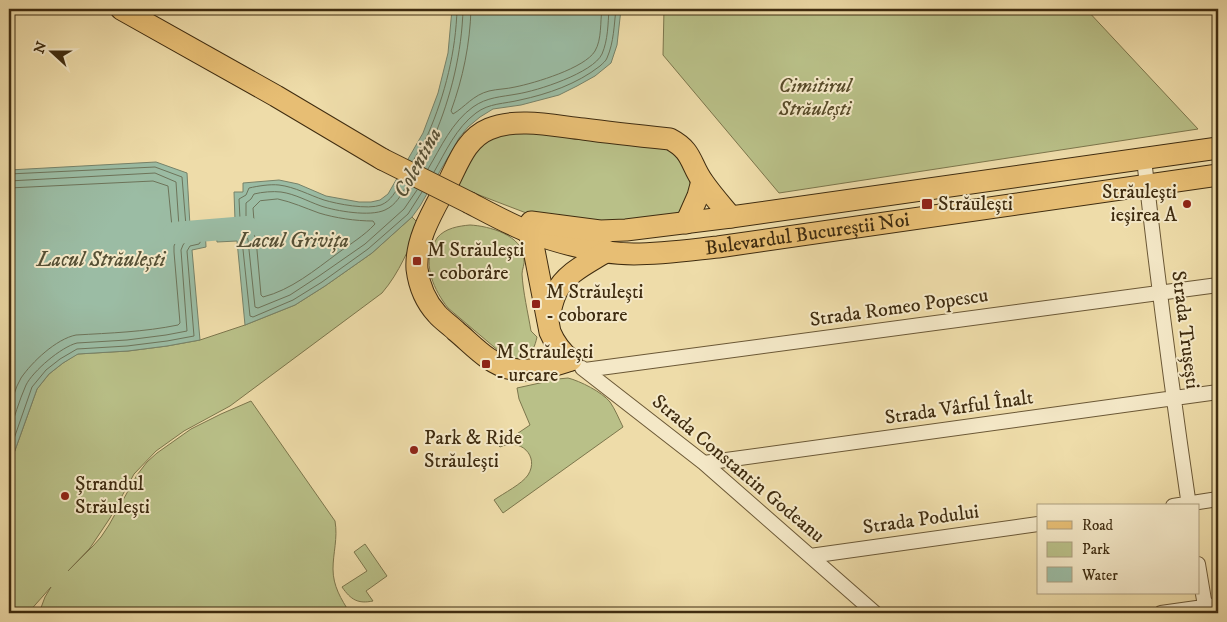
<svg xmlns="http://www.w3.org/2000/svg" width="1227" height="622" viewBox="0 0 1227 622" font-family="'IM FELL DW Pica',serif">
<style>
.green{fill:#b9c088;stroke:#7c764c}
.water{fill:#9bbca4;stroke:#768269}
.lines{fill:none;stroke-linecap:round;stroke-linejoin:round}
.shore{stroke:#6d745a;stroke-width:1}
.river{stroke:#9bbca4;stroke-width:22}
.street-casing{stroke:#6b5836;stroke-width:16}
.primary-casing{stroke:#3f2c10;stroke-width:23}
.street{stroke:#f4e8c7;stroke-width:14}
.primary{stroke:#e7be74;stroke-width:21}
.primary-bridge-casing{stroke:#3f2c10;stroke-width:23;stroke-linecap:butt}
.primary-bridge{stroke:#e7be74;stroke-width:21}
.poi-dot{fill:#8f2418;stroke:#f4e8c7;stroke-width:2}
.labels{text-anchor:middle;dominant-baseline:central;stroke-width:4;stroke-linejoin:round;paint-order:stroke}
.park-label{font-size:20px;font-style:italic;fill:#574a28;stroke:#f4e8c7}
.poi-label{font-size:20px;fill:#3f2c10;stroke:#f4e8c7;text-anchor:start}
.street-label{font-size:20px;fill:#3f2c10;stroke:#f4e8c7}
.water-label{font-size:21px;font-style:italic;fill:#565035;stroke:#f4e8c7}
</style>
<rect width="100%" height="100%" fill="#eedca9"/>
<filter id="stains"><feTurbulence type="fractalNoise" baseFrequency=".004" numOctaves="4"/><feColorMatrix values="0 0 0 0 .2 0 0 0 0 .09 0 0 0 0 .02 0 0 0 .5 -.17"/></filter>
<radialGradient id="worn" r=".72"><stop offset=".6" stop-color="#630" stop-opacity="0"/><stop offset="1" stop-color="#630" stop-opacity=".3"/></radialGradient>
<!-- green -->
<path class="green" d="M664,9h422l112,120 -419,64 -116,-138z
M513,129l152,18c13,11 28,25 25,44 -1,7 -7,16 -10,22l-30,10 -108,-4 -89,-34 28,-41z
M412,217l8,8c-12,24 -20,47 -38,68l-152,113 -46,25 -28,20 -22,23 -24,44 -20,30 -22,23 25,-25 8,-9 8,-12 28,-50 10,-13 10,-9 34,-24 30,-15 30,-13 84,120c3,17 -2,32 -2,48 0,17 8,30 17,44h-311l6,-16 6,-10 -23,26h-16l-3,-9v-137l28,-78 12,-15 14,-11 14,-9 51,-3 39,-5 33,-6 45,-15 50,-20 30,-19 47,-33z
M470,225c19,1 53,10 54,34 1,5 -2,10 -2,15 1,18 6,39 9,57l6,6c-4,19 -12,24 -30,21l-59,-50c-14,-18 -25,-42 -15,-63 1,-1 4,-7 4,-7 8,-10 22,-12 33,-13z
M568,378c12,3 34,14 42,24 5,7 9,17 13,25l-120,86 -9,-13c10,-7 28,-16 34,-25 12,-19 -8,-38 -28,-28l-1,-1 31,-21 -11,-26 -2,-11 41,-9z
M365,544l22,32 -21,15 7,10c-15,3 -22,-1 -31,-14l25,-16 -13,-19z"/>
<!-- water -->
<path class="water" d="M452,9h169l-4,36 -6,18 -16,13 -18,10 -18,9 -38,10 -28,4 -13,8 -12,10 -9,11 -39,68 -8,11 -40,36 -47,33 -30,19 -50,20 -8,-84 -20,1 -2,-22h20l-1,-28h9v-9l36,-3 19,4 28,12 33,6h12l9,-2 8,-6 35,-61 15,-40 10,-40z
M156,162l31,11 3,53h15l1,21 -14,3 8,90 -33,6 -39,5 -50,3 -15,9 -14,11 -12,15 -28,78v-297z"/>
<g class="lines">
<!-- shore -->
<path class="shore" d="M471,9c-1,35 -8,69 -20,102l2,3c12,-7 20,-19 36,-23 8,-2 18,-2 26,-4 20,-4 70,-19 80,-36 7,-12 5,-29 7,-42
M413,161c5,-9 11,-18 15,-27 17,-39 28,-83 29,-125
M418,164c5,-9 12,-18 16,-27 17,-40 28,-85 29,-128
M428,169c13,-22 24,-47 45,-62 14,-10 28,-10 44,-13 20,-3 76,-21 85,-40 6,-14 6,-30 7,-45
M434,172c12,-21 22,-44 42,-59 13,-10 28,-9 44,-13 28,-6 57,-16 80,-34 3,-3 6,-5 7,-8 7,-16 7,-33 9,-49
M9,174l146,-7 27,10 4,49 4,4 10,1 1,10 -2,3 -9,2 -3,5 7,85 -27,5 -40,5 -50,3 -17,10 -14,11 -14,17 -23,66
M9,181l146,-8 21,9 3,45 3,6 6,5 -5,7 -2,5 6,81 -21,4 -39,5 -50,3c-16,4 -44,28 -51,42 -7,16 -12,33 -17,49
M401,182c-5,9 -10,19 -20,23 -13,5 -44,-1 -57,-5 -15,-5 -29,-13 -45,-15 -9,-1 -21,1 -30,3l-3,7 -7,4 1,20 -1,3 -4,3h-12l-2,3 2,8h14l5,4 8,76 3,1 40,-17 29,-18 46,-33 40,-35 14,-22
M407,185c-6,10 -11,20 -22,25 -15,7 -49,1 -64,-4 -14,-5 -26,-12 -40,-14 -8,-1 -19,0 -27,2l-3,5 -5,4v18l-4,9 5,6 1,4 7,67 3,1 32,-13 29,-19 46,-32 39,-35 13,-19
M9,188l144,-7 15,5 4,41 5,12 -3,7v6l6,71 -2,2c-34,7 -68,8 -102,10 -20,4 -44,27 -55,43 -6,10 -9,23 -12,34
M278,199c14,3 27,9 41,14 16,5 37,8 54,8l2,3c-11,12 -25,20 -37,29 -23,17 -47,37 -75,44l-2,-2 -5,-56 -5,-10 3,-8 -1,-13 7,-7z"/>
<!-- river -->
<path class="river" d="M174,233l73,-6"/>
<defs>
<path id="street" d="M1144,159c13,116 28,231 45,347
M582,368l122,95 171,150
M585,370l633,-85
M704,463l514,-71
M1173,506l45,-7
M810,556l228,-32
M1198,564l7,42
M1161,613l57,-8"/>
<g id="primary">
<path d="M121,9l155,87 106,63"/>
<path id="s1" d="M470,203c19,10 39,21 59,29 31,11 72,22 105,22 28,0 56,-4 84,-7l500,-72"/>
<path d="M531,222l69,9 26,-1 105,-13 487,-69"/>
<path d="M686,223l12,-27 4,-15"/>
<path d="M527,231l4,7 2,7 17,87c5,12 11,20 21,28"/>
<path d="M548,319c3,-9 4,-18 8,-26 9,-20 34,-31 51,-42"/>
<path d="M571,360c-19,6 -38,13 -59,9 -22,-4 -39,-24 -56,-38 -6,-6 -14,-11 -19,-17 -11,-12 -18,-29 -20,-45 -2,-31 18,-61 32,-88 10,-20 18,-43 40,-52 28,-12 66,-3 94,0 29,4 58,7 87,10 23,12 20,25 33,43 9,13 19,24 28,35"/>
</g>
</defs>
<!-- street casing -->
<use href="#street" class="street-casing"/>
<!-- primary casing -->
<use href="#primary" class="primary-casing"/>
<!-- street -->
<use href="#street" class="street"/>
<!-- primary -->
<use href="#primary" class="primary"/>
<defs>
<path id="primary-bridge" d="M382,159l88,44"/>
</defs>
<!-- primary-bridge casing -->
<use href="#primary-bridge" class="primary-bridge-casing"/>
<!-- primary-bridge -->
<use href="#primary-bridge" class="primary-bridge"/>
</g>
<!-- markers -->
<g class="poi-dot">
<rect x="921" y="198" width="12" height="12" rx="2.5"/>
<circle cx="1187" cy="204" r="5"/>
<rect x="412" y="256" width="10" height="10" rx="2.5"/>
<rect x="531" y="299" width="10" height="10" rx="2.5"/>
<rect x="481" y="359" width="10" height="10" rx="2.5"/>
<circle cx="414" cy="450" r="5"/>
<circle cx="65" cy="496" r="5"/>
</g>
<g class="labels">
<!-- park labels -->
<g class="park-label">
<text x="815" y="86">Cimitirul<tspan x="815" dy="23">Străulești</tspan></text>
</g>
<!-- poi labels -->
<g class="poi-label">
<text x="1177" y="192" text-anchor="end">Străulești<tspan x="1177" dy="23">ieșirea A</tspan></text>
<text x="938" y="204">Străulești</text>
<text x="427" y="250">M Străulești<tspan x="427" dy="23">- coborâre</tspan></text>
<text x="546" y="292">M Străulești<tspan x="546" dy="23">- coborare</tspan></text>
<text x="496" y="352">M Străulești<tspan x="496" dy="23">- urcare</tspan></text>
<text x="424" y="438">Park &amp; Ride<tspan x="424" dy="23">Străulești</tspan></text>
<text x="75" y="484">Ștrandul<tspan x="75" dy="23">Străulești</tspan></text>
</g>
<!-- street labels -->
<g class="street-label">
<text stroke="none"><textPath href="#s1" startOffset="348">Bulevardul Bucureștii Noi</textPath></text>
<text transform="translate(899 308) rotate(-8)">Strada Romeo Popescu</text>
<text transform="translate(1185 330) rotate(83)">Strada Trușești</text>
<text transform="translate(959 408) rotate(-8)">Strada Vârful Înalt</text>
<text transform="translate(738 469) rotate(40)">Strada Constantin Godeanu</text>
<text transform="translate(921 520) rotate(-8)">Strada Podului</text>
</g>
<!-- water labels -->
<g class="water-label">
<text transform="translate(418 163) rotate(-61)">Colentina</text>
<text x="293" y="241">Lacul Grivița</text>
<text x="101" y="260">Lacul Străulești</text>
</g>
</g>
<!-- margin -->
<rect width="1227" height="622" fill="none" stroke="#eedca9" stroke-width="30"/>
<rect x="10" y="10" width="1207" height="602" fill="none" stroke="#3f2c10" stroke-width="2.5"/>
<rect x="15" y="15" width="1197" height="592" fill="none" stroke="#3f2c10"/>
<!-- legend -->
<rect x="1037" y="504" width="162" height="90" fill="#f4e8c7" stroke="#ac9d7e"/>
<rect x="1047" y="521" width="25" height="8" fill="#e7be74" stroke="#ac9d7e"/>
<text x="1082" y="530" font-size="15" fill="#3f2c10">Road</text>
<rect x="1047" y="542" width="25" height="15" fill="#b9c088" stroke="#ac9d7e"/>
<text x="1082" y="554" font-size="15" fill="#3f2c10">Park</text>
<rect x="1047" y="567" width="25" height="15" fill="#9bbca4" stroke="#ac9d7e"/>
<text x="1082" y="580" font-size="15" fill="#3f2c10">Water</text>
<!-- north arrow -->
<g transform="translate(52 52) rotate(291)" stroke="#f4e8c7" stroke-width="4" paint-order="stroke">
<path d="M0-4L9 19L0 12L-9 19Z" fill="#3f2c10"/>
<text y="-8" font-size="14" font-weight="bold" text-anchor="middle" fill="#3f2c10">N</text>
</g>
<rect width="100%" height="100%" filter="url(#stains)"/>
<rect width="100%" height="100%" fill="url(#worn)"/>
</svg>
